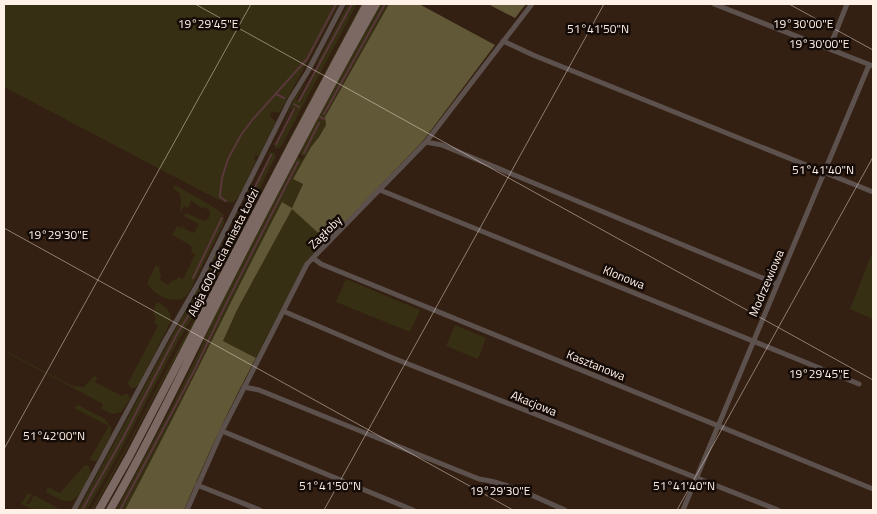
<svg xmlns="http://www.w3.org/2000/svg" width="877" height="514" viewBox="0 0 877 514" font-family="'Titillium Web',sans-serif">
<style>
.green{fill:#362f13}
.forest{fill:#615837}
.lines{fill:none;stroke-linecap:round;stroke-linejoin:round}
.stream{stroke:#59373b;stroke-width:2}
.minor{stroke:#5d514e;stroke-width:5}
.secondary{stroke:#7c6964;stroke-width:8}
.ticks{fill:none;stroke:#fff0e8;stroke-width:1;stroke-opacity:0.45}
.labels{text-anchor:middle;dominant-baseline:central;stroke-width:5;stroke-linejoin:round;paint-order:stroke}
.street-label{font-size:12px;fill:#fff0e8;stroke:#150c07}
.ticks-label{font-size:12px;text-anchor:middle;fill:#fff0e8;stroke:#150c07;stroke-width:5;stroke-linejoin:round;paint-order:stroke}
</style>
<rect width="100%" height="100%" fill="#342012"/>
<!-- green -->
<path class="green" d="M4,4h335l-59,108 -2,1 -6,-2 -2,5 6,6 -17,34 -4,-1 -1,3 2,3 -16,34 -6,7h-9l-10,-4 -211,-111z
M348,4h9l-76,143 -5,2 -3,-6 4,1 18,-35 -3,-1 1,-3 -14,28 15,-34 14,-21 -13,24 2,-2 2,1 20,-37 -2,-1z
M361,4h2l-156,299c-41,68 -75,139 -114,207h-2l39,-70 50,-95 32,-56 80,-155z
M380,4h9l-64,113 1,7 -7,13 -8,10 -18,32 10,5 -11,24 35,33 -21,20 -50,97 -33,-17 14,-31 55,-102 -10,-6 -126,250 -31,58h-9l55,-102 28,-56 17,-40 79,-154 2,-1 5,3 2,-3 -6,-5z
M270,152l5,1v5l-69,136 -28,47 -55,105 -36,64h-9l143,-265 4,2 46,-91 -3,-2z
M175,185l40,23 8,6 1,9 -36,71c-11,13 -34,2 -41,-11l9,-18 4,3 -1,4 2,4 -1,4 8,5 3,-4 5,-1 2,-3 5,2 12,-24 -4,-3 1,-4 -2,-3 -18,-10 5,-9 4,2 3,-4 -1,4 11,5 5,-9 -15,-8 2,-3c6,3 11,5 17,8l5,-2 2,-5 -1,-4 -5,-3 -4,1 -1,-2 -8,-5 -3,7 -4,-2 -4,7c1,-11 4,-18 -7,-25z
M873,251v68l-23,-10z
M346,279l74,31 -10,22 -74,-30z
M157,302c9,4 16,10 13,21l-31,61 -4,4h-4l-3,-5 30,-57 -4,-3 2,-5 -3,-5 2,-3 -2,-1z
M455,325l31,13 -8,21 -32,-13z
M4,350l68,36 12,1 10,-11 3,2 -2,4 27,14 3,-2h3l2,5 -9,13 -9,2 -11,-5 2,-5 -99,-53z
M78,405l27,14 6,9 -1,9 -13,24h-5l-2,-2 19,-33 -35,-18z
M85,465l4,1 2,6c-5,11 -13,35 -30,28 -5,-2 -10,-5 -15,-8l2,-5 12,6z
M28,493l4,2 -6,8 3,2 5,-10 20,11 6,4h-26l-13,-6z"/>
<!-- forest -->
<path class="forest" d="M389,4h30l76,41 -72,96 -96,100 -35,-32 -55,101 -14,31 33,17c-27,50 -50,101 -72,152h-59c54,-101 104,-206 157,-308l10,6 11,-24 -10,-5 18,-32 8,-10 7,-12 -1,-8z
M488,4h38l-11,14z"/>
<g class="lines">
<!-- stream -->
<path class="stream" d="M276,94l8,4
M299,101l53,-97
M294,104l5,3
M324,114l61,-110
M320,117l4,2
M276,144l18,-35
M304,153l15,-30
M226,201l-6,-4v-3l2,-16 6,-19 13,-24 12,-16 54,-60 29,-55
M193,278l29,-60
M82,510l41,-72 53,-102 23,-38 72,-143
M120,510l74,-139 31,-65 73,-144"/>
<!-- minor -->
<path class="minor" d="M714,4l159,62
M503,41l30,14 340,137
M829,49l18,-45
M426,142l16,3 335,139
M380,190l479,194
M313,258l8,6 552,225
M283,311l110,47 385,152
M244,387l15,3 220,89c30,4 58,19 86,31
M222,431l191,79
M197,485l63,25
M74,510l92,-171 34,-59 90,-180 18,-29 35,-67
M187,510l35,-79 85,-167 119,-122 106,-138
M683,510l186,-445"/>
<!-- secondary -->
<path class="secondary" d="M99,510l30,-53 161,-309 77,-144
M110,510c39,-67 71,-136 106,-205 52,-102 104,-202 160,-301"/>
</g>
<!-- ticks -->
<path class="ticks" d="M195,4l678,376M789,4l84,46M4,228l509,282M4,449l247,-445M324,510l280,-506M677,510l196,-353"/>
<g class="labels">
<!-- street labels -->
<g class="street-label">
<text transform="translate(325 232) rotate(-45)">Zagłoby</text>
<text transform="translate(223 252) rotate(-63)">Aleja 600-lecia miasta Łodzi</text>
<text transform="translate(624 277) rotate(22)">Klonowa</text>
<text transform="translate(766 283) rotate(-67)">Modrzewiowa</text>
<text transform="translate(596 365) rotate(22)">Kasztanowa</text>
<text transform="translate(534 403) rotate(22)">Akacjowa</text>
</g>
</g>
<g class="ticks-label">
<text x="208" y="28">19°29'45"E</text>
<text x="803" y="28">19°30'00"E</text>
<text x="598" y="33">51°41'50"N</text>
<text x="819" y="48">19°30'00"E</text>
<text x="823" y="174">51°41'40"N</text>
<text x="58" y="239">19°29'30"E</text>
<text x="819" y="378">19°29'45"E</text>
<text x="54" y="440">51°42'00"N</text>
<text x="330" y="490">51°41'50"N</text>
<text x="684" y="490">51°41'40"N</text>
<text x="500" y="495">19°29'30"E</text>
</g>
<!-- border -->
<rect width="877" height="514" fill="none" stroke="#fff0e8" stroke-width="10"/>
</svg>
